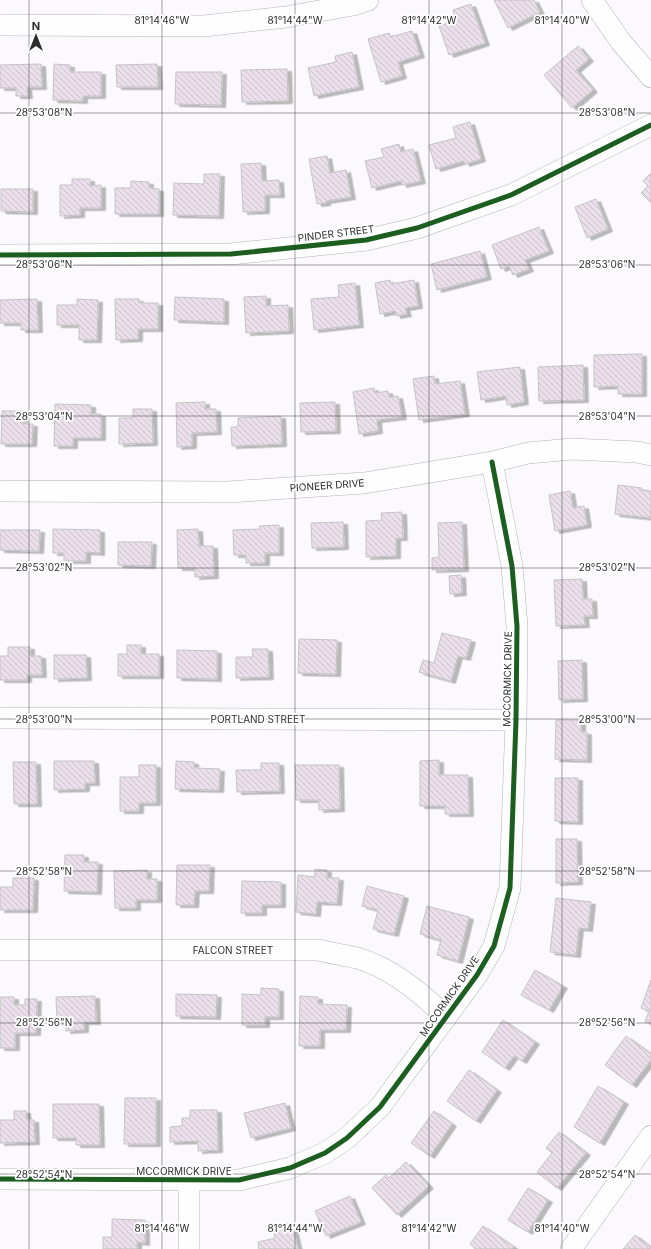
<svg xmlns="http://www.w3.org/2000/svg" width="651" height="1249" viewBox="0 0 651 1249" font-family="Inter,sans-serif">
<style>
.building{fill:url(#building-back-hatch);stroke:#c5c3c5;filter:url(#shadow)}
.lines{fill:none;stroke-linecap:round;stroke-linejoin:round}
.minor-casing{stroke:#b4b2b5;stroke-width:22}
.minor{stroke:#fefeff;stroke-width:21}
.cycleway-casing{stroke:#fff;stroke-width:8}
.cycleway{stroke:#1b5e20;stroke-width:5}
.ticks{fill:none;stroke:#2e2d30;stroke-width:1;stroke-opacity:0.45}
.labels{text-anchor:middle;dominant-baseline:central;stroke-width:3.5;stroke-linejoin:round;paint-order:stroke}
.street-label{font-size:10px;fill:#2e2d30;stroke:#fff}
.ticks-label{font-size:10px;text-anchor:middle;fill:#2e2d30;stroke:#fff;stroke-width:3.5;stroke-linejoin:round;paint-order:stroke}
</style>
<defs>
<pattern id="building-back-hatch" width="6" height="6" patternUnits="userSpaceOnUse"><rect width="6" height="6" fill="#eadfea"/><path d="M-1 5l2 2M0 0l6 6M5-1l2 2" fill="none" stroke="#c9c0c9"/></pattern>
<filter id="shadow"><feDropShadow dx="4.5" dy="2.5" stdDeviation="0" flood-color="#0004"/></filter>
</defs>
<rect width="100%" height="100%" fill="#fbf9fd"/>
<!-- building -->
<path class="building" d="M494,0h40l6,12 -32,16z
M471,4l14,39 -36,12 -10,-29 17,-6 -3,-10z
M412,31l8,24 -22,7 4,14 -21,6 -13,-43 21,-6 1,4z
M578,46l11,13 -13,11 17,20 -21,18 -28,-33z
M352,52l7,35 -45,9 -6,-28 28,-6 -1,-6z
M41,64l1,23h-15l1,9h-12v-8h-16v-23z
M54,64l16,1v7h31v24h-18v5l-30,-1z
M157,64l1,23h-41l-1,-22z
M287,69l1,32 -46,1 -1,-32z
M176,72h46l-1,33 -46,-1z
M470,122l11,37 -16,5 -1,-3 -28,8 -7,-24 27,-7 -3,-11z
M399,144l2,8 12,-3 8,32 -19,4 -1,-4 -29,7 -7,-27 19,-4 -3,-8z
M327,156l3,17 16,-3 5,27 -25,4v2l-9,1 -8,-45z
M261,163l1,18 17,-1 1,15h-15v16l-22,1 -2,-48z
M651,173v30l-10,-10 7,-7 -5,-5z
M204,174h16l-1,42 -46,-1 1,-32 30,1z
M72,179h18v7l11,-1v23h-21v7l-20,1v-31h12z
M131,181l18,1v6l10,1v25h-44v-26h16z
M1,189h32v23l-32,-1z
M596,199l12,30 -21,9 -12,-31z
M539,227l10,24 -24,9 4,9 -16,6 -4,-9 -8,3 -9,-24z
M480,251l7,26 -50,13 -6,-26z
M390,280l1,4 23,-4 4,26 -13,2 2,6 -11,2 -1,-5 -15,3 -5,-31z
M355,283l4,42 -45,5 -3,-31 28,-2 -1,-12z
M266,296v10l22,-1 1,26 -43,2 -2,-36z
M175,297l49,2v23l-50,-2z
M37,299l1,31h-17v-7h-21v-23z
M77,299l21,1 -1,40h-18v-15h-22v-20h20z
M115,299h24v4h19v26h-20v10l-22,1z
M642,354v40h-24v-8l-24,1v-32z
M583,365l1,35 -45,1 -1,-34z
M520,367l4,35 -17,3 -1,-9 -25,4 -4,-28z
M434,376l1,8 25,-3 5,33 -46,6 -6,-41z
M374,388l1,5 13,-2 1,6 9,-1 4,21 -25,3 1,11 -19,3 -6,-42z
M205,402v7h11l1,23 -25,1v13l-15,1 -1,-44z
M335,402l1,29 -35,1 -1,-29z
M55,404l36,1v9h10v24h-28v8h-19z
M133,409h19l1,34 -34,1v-26h14z
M2,411h21v13h10l-1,20h-31z
M281,416l1,28 -50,2 -1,-19h7v-9z
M618,485l24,3v2l9,1v27l-36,-4z
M570,491l3,17 11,-2 3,19 -32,6 -6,-36z
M402,512l1,26h-7v18l-30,1v-36l16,-1 -1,-7z
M343,522l1,25 -32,1 -1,-25z
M462,522l2,47 -32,1v-12l7,-1 -1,-34z
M279,525v28h-14v10h-19v-8h-12l-1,-25 27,-1 -1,-3z
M53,529l47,1v23l-14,-1v9h-22v-8h-11z
M198,529l1,17h14l1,30 -19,1v-9h-17l-1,-38z
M0,530h40l-1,21 -39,-1z
M118,542h34l-1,24 -33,-1z
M461,575l1,18 -12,1 -1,-18z
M582,579l1,20h9l1,17h-9l1,9 -29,1 -2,-46z
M442,633l29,7 -5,18 -8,-2 -7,25 -32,-9 4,-12 11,3z
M299,639l38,1 -1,34 -38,-1z
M127,645h14v9h18v22h-41v-22h9z
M8,647h22v9h11l1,19h-15v5h-27v-24h8z
M252,649h16l1,28 -33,1v-21h17z
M177,650l40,1v28l-40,-1z
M54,655h32l1,23 -33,1z
M582,660l1,39 -24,1 -1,-39z
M556,720h25v12h6v28l-32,-1z
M439,760v15h29l1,39h-24v-8h-25v-45z
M54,761h40l1,22h-10v6l-31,1z
M176,761l18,1v6l26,1 -1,21 -44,-1z
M13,762h23l1,42h-23z
M261,763h18l1,28 -43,1 -1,-22h25z
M139,765h17v38h-17v8h-19v-34h19z
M295,765h44l1,44 -21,1v-10h-23z
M555,778h23v44l-23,-1z
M556,839h21l1,43 -22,1z
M65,855h19v7h14l-1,30 -33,-1z
M177,865h33l-1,26h-14l-1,14h-18z
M315,869l12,1v8h12l-2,25 -20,-1 -1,12 -20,-2 2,-37 17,2z
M147,870v9h10v21h-21v8h-21l-1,-37z
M13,878h21l-1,32h-33v-23h13z
M242,881l39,1v23h-19v8h-21z
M367,886l37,10 -10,38 -21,-5 5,-19 -16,-4z
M556,898l35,4 -3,27 -9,-1 -3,27 -26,-3z
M427,906l42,11 -11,44 -21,-6 4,-15 -21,-6z
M535,970l28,16 -14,24 -28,-15z
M651,980v44l-6,-2 4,-11 -8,-3z
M261,988l18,1v28h-14v8h-23v-31l19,1z
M176,994l41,1 -1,22 -40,-1z
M95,996l1,26h-12v8l-18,1v-9h-9l-1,-25z
M300,996l18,1v7l29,1 -1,25h-26v16h-21z
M0,997h14v8h11v-6h12l-1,34h-21v15h-15z
M503,1020l32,22 -13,19 -8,-5 -9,12 -23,-16z
M626,1036l25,18v6l-19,25 -27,-20z
M469,1070l28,20 -21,31 -29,-20z
M598,1086l26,16 -24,41 -26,-16z
M125,1098h31v46h-32z
M285,1103l6,25 -40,10 -7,-25z
M53,1104h46l1,41h-24v-7h-23z
M190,1110h27l1,40 -20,1v-10l-28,1v-15l12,-1v-8h8z
M14,1111h12l1,9h7l1,22 -35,1v-23h14z
M434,1111l18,13 -22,32 -19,-13z
M559,1132l27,21 -29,35 -20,-16 15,-19 -6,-5z
M406,1162l23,24 -32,29 -25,-27 14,-13 3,3z
M528,1188l20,12 -20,32 -20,-12z
M350,1196l11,26 -35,14 -11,-25z
M112,1219l33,1v23l-8,-1v7h-34v-12h9z
M292,1223l6,26h-39l-1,-7 17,-4 -2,-11z
M483,1226l31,21 -2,2h-38l1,-1 -5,-4z
M635,1235l16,13v1h-28z"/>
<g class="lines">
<defs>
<path id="minor" d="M592,0l29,42 30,35
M0,25l204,1 82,-9 67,-12 15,-5
M0,255l231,-1 135,-14 51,-12 94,-33 140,-70
M0,491l228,1 136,-9 128,-21 36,-9 44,-4 65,3 14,3
M0,718l516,2
M0,950h318c13,3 26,5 39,8 34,10 65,35 89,60
M0,1179l239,1 51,-12 35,-15 22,-15 33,-31 97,-132 17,-29 16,-58 6,-168 1,-94 -5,-60 -20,-104
M189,1249v-69
M571,1249l80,-113"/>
</defs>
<!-- minor casing -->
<use href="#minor" class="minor-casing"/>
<!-- minor -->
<use href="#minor" class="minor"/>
<defs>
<path id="cycleway" d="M0,255l231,-1 135,-14 51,-12 94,-33 140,-70
M0,1179l239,1 51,-12 35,-15 22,-15 33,-31 97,-132 17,-29 16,-58 6,-168 1,-94 -5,-60 -20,-104"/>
</defs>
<!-- cycleway casing -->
<use href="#cycleway" class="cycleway-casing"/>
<!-- cycleway -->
<use href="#cycleway" class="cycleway"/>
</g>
<!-- ticks -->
<path class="ticks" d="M29,0v1249M162,0v1249M295,0v1249M429,0v1249M562,0v1249M0,113h651M0,265h651M0,416h651M0,568h651M0,719h651M0,871h651M0,1023h651M0,1174h651"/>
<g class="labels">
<!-- street labels -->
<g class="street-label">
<text transform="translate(336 233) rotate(-7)">PINDER STREET</text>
<text transform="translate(327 485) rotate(-4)">PIONEER DRIVE</text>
<text transform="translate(507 679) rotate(-89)">MCCORMICK DRIVE</text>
<text x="258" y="719">PORTLAND STREET</text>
<text x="233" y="950">FALCON STREET</text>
<text transform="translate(449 996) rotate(-55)">MCCORMICK DRIVE</text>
<text x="184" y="1171">MCCORMICK DRIVE</text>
</g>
</g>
<g class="ticks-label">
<text x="162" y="24">81°14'46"W</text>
<text x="295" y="24">81°14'44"W</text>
<text x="429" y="24">81°14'42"W</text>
<text x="562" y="24">81°14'40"W</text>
<text x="44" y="116">28°53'08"N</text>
<text x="607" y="116">28°53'08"N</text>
<text x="44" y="268">28°53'06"N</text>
<text x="607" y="268">28°53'06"N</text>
<text x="44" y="420">28°53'04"N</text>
<text x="607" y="420">28°53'04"N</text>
<text x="44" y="571">28°53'02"N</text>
<text x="607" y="571">28°53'02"N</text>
<text x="44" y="723">28°53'00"N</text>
<text x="607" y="723">28°53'00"N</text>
<text x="44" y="875">28°52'58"N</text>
<text x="607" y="875">28°52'58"N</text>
<text x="44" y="1026">28°52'56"N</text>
<text x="607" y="1026">28°52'56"N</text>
<text x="44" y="1178">28°52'54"N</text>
<text x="607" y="1178">28°52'54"N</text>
<text x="162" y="1232">81°14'46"W</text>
<text x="295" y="1232">81°14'44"W</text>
<text x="429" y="1232">81°14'42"W</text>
<text x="562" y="1232">81°14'40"W</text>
</g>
<!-- north arrow -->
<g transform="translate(36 36)" stroke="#ffffff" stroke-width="3" paint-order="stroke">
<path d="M0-3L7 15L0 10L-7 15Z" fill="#2e2d30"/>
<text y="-6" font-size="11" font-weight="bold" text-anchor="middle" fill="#2e2d30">N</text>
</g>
</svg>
